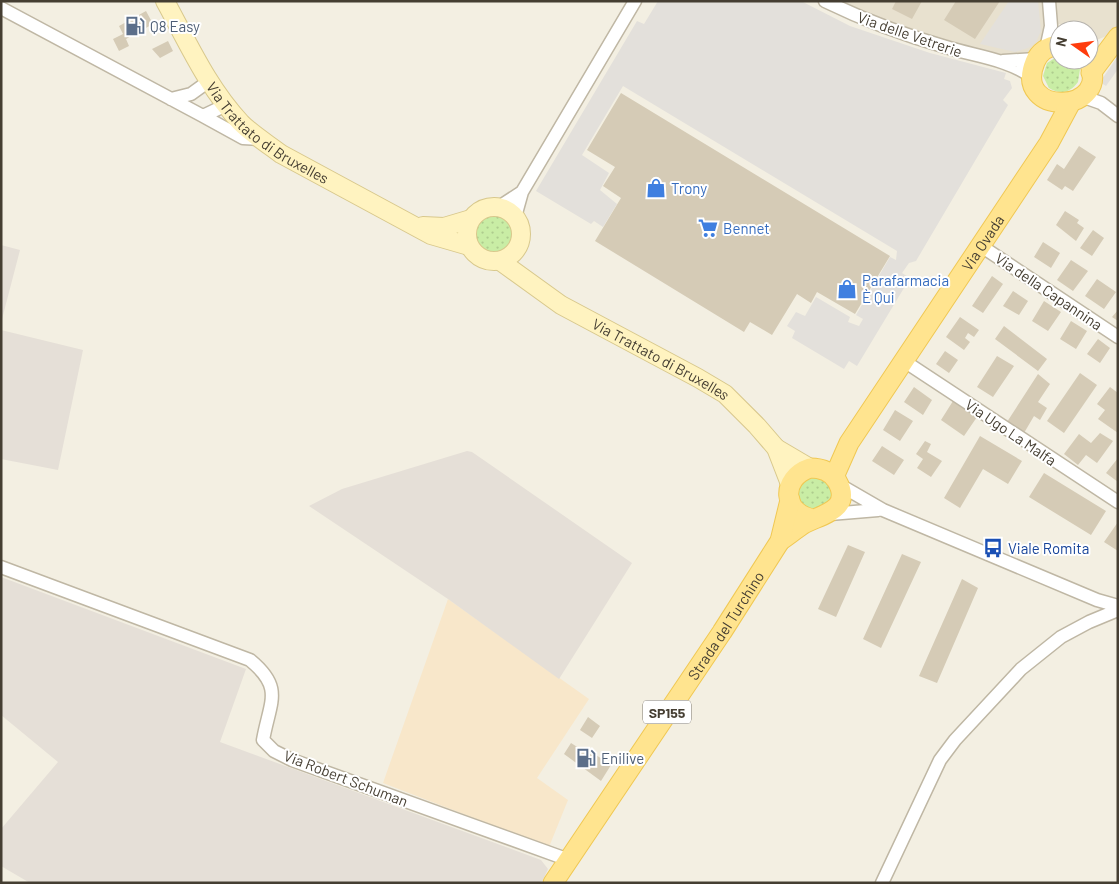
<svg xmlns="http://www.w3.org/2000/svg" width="1119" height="884" viewBox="0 0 1119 884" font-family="Barlow,sans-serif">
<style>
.residential{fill:#e8e1cf}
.commercial{fill:#f8e7ca}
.industrial{fill:#e5dfd7}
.grass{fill:url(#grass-dots)}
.parking{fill:#e3e0db}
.building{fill:#d5cbb6}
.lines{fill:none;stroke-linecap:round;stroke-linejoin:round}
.minor-casing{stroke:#bfb7a4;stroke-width:15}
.secondary-casing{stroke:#d8c88c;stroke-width:20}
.primary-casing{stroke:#f0c853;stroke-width:21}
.minor{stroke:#fff;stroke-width:12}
.secondary{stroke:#fff3c0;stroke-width:18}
.primary{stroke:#ffe48f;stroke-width:19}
.labels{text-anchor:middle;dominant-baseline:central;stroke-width:4;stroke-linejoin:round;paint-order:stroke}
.shield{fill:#fff;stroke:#7d7870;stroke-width:1}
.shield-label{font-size:14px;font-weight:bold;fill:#453e32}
.service-label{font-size:15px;fill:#4e5e75;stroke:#fff;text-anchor:start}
.street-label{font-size:15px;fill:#453e32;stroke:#fff}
.shop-label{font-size:15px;fill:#366cbe;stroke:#fff;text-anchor:start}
.transit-label{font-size:15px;fill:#164399;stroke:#fff;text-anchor:start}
</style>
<defs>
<pattern id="grass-dots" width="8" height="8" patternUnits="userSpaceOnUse" patternTransform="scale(1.25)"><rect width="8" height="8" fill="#c9eda5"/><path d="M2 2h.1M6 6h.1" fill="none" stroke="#aecc8e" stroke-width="1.8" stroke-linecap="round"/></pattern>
</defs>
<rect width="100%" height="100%" fill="#f3efe2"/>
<!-- residential -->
<path class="residential" d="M837,1h281v27l-4,5 -25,10v-13h-25l-4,-6 -13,2 -4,17 -15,12 -17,1 -37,-7 -73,-21z"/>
<!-- commercial -->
<path class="commercial" d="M448,599l141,100 -52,79 31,22 -19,47 -166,-64z"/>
<!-- industrial -->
<path class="industrial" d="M1,245l19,5 -19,73z
M1,330l82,20 -25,120 -57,-11z
M467,451l5,1 160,111 -73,116 -111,-80 -139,-93 33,-17z
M1,577l245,92 -26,73 321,118 7,9 -5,11 -3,3h-510l-29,-17v-37l57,-67 -57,-47z"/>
<!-- grass -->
<path class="grass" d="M1058,56l1,4h15l6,9 -2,13c-8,11 -18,13 -29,6l-6,-12 4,-13z
M475 235a19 19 0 1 1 38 0a19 19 0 1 1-38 0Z
M821,475l14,19 -9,16h-23l-7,-23 7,-10z"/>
<!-- parking -->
<path class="parking" d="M658,1h143l49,25 80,27 76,20 -2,6 6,2 2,7 -9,12 5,5 -92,156 -7,2 -7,10 8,5 -53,88 -8,-5 -5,8 -52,-31 3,-7 -8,-5 9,-14 9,4 11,-19 34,20 -2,5 11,4 4,-7 -7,-4 34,-58 6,3 1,-9 -274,-165 -41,69 27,18 -9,17 17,14 -14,23 -9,-6 -3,3 -55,-33 101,-170 7,3z
M1009,1h29l3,30 -5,11 -8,6 -13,4 -35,-8z
M1118,56v13l-12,17 -6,-4z"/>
<!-- building -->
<path class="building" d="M896,1h26l-10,18 -20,-10z
M956,1h44l-25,38 -31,-19z
M146,11l7,13 -27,15 3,7 -10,5 -6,-12 10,-5 -4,-8z
M168,41l5,10 -13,7 -8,-9z
M621,93l269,163 -35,58 -38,-22 -6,11 -14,-9 -25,41 -22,-13 -6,10 -149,-91 26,-43 -18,-12 12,-19 -28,-17z
M1079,146l17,11 -23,34 -8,-5 -3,4 -15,-10 10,-16 7,5z
M1065,211l14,9 -2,3 7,5 -8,13 -20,-16z
M1093,230l11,8 -12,18 -12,-8z
M1043,242l17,11 -9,15 -17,-11z
M1071,260l17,11 -15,20 -16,-11z
M992,276l11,8 -20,29 -11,-7z
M1097,279l19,13 -12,17 -19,-13z
M1013,291l15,10 -9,14 -16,-9z
M1044,301l17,11 -13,19 -16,-10z
M1118,310v11l-6,-4z
M960,317l19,13 -5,7 -6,-4 -3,5 5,4 -6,8 -18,-13z
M1071,321l16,10 -11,18 -16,-10z
M1004,326l43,33 -9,12 -43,-32z
M1098,339l12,9 -10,15 -13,-9z
M945,351l13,9 -9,13 -13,-9z
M997,356l17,10 -21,31 -16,-10z
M1080,373l17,12 -33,48 -17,-12z
M1038,374l12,10 -12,18 9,6 -7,12 -6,-4 -10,17 -17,-11z
M914,387l18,13 -9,15 -19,-13z
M1110,387l8,6v40l-20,-14 7,-9 -8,-6z
M953,401l24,16 -13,19 -23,-16z
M895,410l18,11 -13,20 -17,-11z
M1100,433l13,8 -16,22 -11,-8 -8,10 -14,-11 15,-20 12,9z
M980,436l42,25 -14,23 -25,-15 -23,39 -16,-10z
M925,441l6,3 -4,8 15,9 -11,16 -14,-9 6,-9 -7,-5z
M882,446l22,14 -10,15 -22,-14z
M1118,458v24l-12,-9z
M1044,473l62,38 -15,24 -62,-38z
M1118,522v29l-14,-9z
M848,545l17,7 -29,65 -18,-8z
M902,554l19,8 -40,86 -18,-9z
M962,579l16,9 -41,95 -18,-7z
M588,717l12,9 -8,12 -12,-8z
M571,743l11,7 2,-3 27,18 -10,16 -37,-27z"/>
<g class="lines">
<defs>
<path id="minor" d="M825,1c39,19 79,34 121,46 28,9 62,12 86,30
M1,8l202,108 23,-11
M1046,49l5,-23 -2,-25
M1003,61l33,-2
M1081,96l20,7 17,13
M171,99l20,-5 18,-13
M203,116l40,22 16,1
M499,207l23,-15
M515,217l7,-25 113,-191
M981,246l137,91
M904,361l214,141
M838,484l45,26 214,90 21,6
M830,514l48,-4
M1,567l249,93c34,28 20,41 13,80l11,11 18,9 277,100
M882,883l58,-123 15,-20 66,-71 40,-32 28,-15 29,-12"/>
<g id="secondary">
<path id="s1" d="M165,1c23,42 43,87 76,122 12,12 27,21 40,31l150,81 38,11"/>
<circle cx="494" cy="234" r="27"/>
<path d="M423,226l21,1 27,-8"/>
<path id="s2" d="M500,261l61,44 137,73 27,16 32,32 19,22 14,36"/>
<path d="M776,448l34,20"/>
</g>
<g id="primary">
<path d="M1059,45c-11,1 -20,7 -24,17 -23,56 80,52 53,-2"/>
<path d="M1091,73l27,-36"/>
<path id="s3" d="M834,477l15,-34 200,-300 22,-41"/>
<path d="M780,541c7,-5 15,-11 22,-16 16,-10 52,-14 35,-44 -6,-10 -16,-13 -27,-13 -30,10 -28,46 4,51"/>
<path id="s4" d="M553,883l169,-251 58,-91 10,-41"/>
</g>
</defs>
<!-- minor casing -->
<use href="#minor" class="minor-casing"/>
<!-- secondary casing -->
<use href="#secondary" class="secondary-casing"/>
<!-- primary casing -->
<use href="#primary" class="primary-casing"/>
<!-- minor -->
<use href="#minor" class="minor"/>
<!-- secondary -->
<use href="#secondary" class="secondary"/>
<!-- primary -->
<use href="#primary" class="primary"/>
</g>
<!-- icons -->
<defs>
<symbol id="fuel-bare" viewBox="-9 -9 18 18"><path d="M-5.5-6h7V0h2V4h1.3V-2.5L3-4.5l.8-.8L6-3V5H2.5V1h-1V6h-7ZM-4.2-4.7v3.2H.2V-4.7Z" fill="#5c6f8a" stroke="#fff" stroke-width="2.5" paint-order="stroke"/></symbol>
<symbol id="shop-bare" viewBox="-9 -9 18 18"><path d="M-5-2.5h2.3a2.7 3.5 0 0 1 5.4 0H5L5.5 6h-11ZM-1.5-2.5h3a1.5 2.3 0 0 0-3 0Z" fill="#3f7fe0" stroke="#fff" stroke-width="2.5" paint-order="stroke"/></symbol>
<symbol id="supermarket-bare" viewBox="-9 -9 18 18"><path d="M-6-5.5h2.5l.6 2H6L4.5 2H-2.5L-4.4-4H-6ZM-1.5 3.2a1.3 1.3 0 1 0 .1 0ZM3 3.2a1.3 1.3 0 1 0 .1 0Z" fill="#3f7fe0" stroke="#fff" stroke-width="2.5" paint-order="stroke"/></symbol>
<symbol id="bus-bare" viewBox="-9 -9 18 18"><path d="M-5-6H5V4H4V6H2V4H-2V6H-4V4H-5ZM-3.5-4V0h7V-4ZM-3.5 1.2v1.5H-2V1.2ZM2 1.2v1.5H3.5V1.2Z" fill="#1a4fb4" stroke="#fff" stroke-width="2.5" paint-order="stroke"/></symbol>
</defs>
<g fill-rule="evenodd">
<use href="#fuel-bare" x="121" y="12" width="28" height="28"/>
<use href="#shop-bare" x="642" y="174" width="28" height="28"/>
<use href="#supermarket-bare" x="694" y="214" width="28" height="28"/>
<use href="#shop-bare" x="833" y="275" width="28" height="28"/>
<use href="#bus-bare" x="979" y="534" width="28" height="28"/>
<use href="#fuel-bare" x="572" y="744" width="28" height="28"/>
</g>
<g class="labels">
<!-- shield labels -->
<rect class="shield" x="643" y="700.5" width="48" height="23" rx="4"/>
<g class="shield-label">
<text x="667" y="712">SP155</text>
</g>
<!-- service labels -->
<g class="service-label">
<text x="150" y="26">Q8 Easy</text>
<text x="601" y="758">Enilive</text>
</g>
<!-- street labels -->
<g class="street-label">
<text transform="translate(910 34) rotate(19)">Via delle Vetrerie</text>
<text stroke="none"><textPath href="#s1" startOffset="171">Via Trattato di Bruxelles</textPath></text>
<text stroke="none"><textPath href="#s3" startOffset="278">Via Ovada</textPath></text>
<text transform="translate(1049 291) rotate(34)">Via della Capannina</text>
<text stroke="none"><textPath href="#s2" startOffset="189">Via Trattato di Bruxelles</textPath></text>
<text transform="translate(1011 432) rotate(34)">Via Ugo La Malfa</text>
<text stroke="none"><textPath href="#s4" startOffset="310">Strada del Turchino</textPath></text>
<text transform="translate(346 778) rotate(21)">Via Robert Schuman</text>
</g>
<!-- shop labels -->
<g class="shop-label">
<text x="671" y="188">Trony</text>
<text x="723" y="228">Bennet</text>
<text x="862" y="280">Parafarmacia<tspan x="862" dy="17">È Qui</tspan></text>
</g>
<!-- transit labels -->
<g class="transit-label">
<text x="1008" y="548">Viale Romita</text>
</g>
</g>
<!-- border -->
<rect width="1119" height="884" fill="none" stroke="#453e32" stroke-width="5"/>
<!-- north arrow -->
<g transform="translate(1074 45) rotate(284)"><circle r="24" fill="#ffffff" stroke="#b5b2ad"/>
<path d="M0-4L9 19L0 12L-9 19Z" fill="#ff3c0d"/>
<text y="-8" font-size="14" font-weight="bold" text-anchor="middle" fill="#453e32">N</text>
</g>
</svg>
